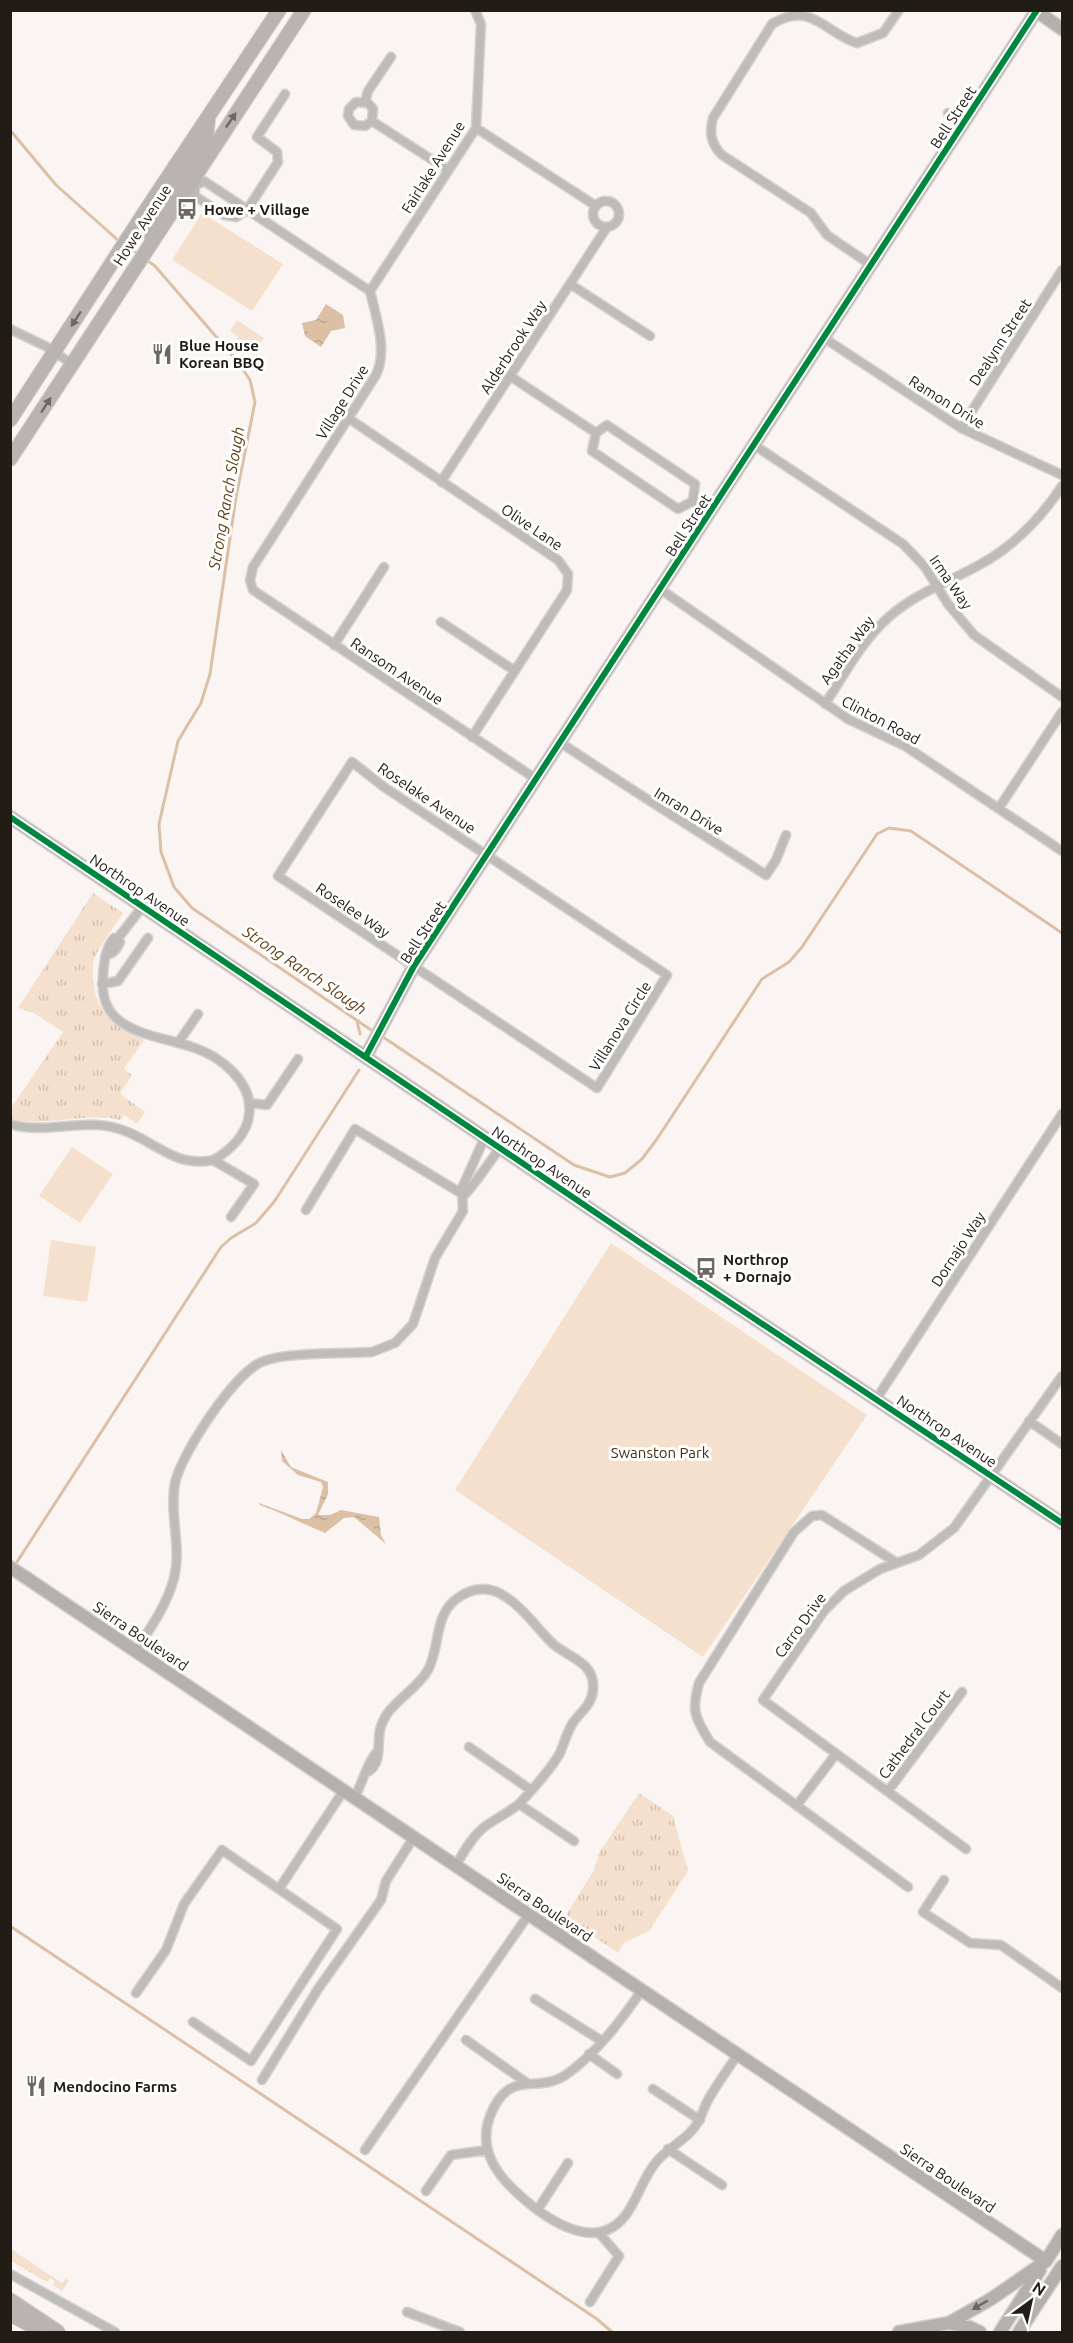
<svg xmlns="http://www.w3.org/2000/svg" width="1073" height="2343" viewBox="0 0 1073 2343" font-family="Ubuntu,sans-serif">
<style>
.grass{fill:url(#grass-tufts)}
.green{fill:#f5e0cd}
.water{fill:url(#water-ripples)}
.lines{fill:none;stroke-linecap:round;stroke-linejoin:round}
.stream{stroke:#dcc0a5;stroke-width:3}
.street-casing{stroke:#d7d2d0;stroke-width:11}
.secondary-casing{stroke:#d7d2d0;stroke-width:15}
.primary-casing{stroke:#d7d2d0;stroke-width:16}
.street{stroke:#bebcb9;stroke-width:8}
.secondary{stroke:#b3b0ad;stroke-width:12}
.primary{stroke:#b9b4b1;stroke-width:14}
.cycleway-casing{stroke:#fff;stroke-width:10}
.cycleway{stroke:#00873e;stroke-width:6}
.oneway{fill:#6e6864}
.oneway2{fill:#6a6662}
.labels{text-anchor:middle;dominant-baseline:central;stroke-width:6;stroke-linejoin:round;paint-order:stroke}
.street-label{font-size:15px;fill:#221c16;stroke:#fff}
.poi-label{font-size:15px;font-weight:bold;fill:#221c16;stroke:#fff;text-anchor:start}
.park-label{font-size:15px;fill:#472c0e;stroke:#fff}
.water-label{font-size:16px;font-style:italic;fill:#613c0f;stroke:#fff}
</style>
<defs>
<pattern id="grass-tufts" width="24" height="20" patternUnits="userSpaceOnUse" patternTransform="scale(1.5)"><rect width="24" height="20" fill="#f5e0cd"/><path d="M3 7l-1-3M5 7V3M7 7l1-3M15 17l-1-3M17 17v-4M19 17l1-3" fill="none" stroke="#d2c0af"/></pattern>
<pattern id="water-ripples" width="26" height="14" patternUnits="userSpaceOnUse" patternTransform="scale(1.5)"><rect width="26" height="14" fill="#dcc0a5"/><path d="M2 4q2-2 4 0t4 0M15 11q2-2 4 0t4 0" fill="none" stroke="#bca48d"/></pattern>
</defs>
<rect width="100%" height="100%" fill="#faf5f2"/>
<!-- grass -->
<path class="grass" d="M93,893l30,20c-9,14 -21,29 -28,44 -3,7 -2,15 -2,23 3,33 22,47 51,60l-20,29 8,6 -12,19 25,18 -8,12 -13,-9 -3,5c-37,-8 -73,7 -110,-1v-11l52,-76 -29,-19 -16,-5z
M639,1793l34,23 15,55 -39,60 -25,12 -6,10 -53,-36 29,-47 5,-17z
M11,2249l51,34 5,-6 1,5 -6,9 -9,-6 2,-3 -5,-4 -3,4 -36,-21z"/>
<!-- green -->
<path class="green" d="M202,213l81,51 -31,47 -80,-51z
M237,320l27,18 -9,14 -18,-12 1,-3 -8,-6z
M72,1147l41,27 -33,49 -41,-27z
M51,1240l45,7 -9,55 -44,-6z
M611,1243l256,172 -164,242 -248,-167z"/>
<!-- water -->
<path class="water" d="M326,304l17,11 2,13 -14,3 -10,16 -16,-11 -3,-13 14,-3z
M281,1450l10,17 37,15v12l-10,21h12l11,-5 38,7 2,18 5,9 -32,-27 -10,1 -19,15c-22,-9 -43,-20 -65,-28l-1,-2 43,16h7l7,-6 7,-26 -2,-5 -23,-7 -16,-14z"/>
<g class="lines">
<!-- stream -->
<path class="stream" d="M10,130l46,55 64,57
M128,247l12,8
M145,259l10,7 83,96 12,18 5,22 -19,95 -26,177 -9,29 -23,38 -19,83 2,28 13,35 18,21 182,124
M357,1021l3,13
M380,1035l194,130 36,12 15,-4 17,-14 15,-20 105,-160 27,-17 13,-15 75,-113 12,-6 22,3 151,102
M15,1565l206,-318 10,-9 25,-15 18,-21 85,-132
M10,1926l587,393 15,13"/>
<defs>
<path id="street" d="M365,102l3,-11 23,-34
M948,113l16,10
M372,121l-7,5 -11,-1 -6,-9 1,-7 7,-7 12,1 5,6 -1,12 76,49
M476,128l120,78
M195,186l9,-5 166,110c6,26 18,59 6,84l-123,192 -3,13 3,10 283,189
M195,186v10l29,19 12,2 11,-7 31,-48 -1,-10 -20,-15 28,-43
M593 214a13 13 0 1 1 26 0a13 13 0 1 1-26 0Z
M871,265l-44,-30 -16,-22 -89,-58c-11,-11 -13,-22 -9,-37l59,-94c39,-24 53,9 85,19l26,-10 16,-23
M570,284l80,52
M370,291l106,-163 5,-104 -6,-14
M10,329l37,18 25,17
M824,338l137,90 101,47
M510,376l86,57
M348,418l210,142 10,14 -1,16 -95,147
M607,425l88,59 -2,17 -15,8 -86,-58 4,-18z
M961,428l101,-158
M754,445l149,99 22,23 23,37 26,31 88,62
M441,482l166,-255
M693,501l17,11
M660,589l188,130 57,27 157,105
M441,622l74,49
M334,645l50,-78
M825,704c20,-30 37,-64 65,-88 26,-23 61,-35 91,-52 34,-19 60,-46 81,-78
M561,743c67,45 137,88 205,132l10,-15 10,-25
M352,762l32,25 283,188 -70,113 -319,-212z
M999,808l63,-96
M118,938h-4c-9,11 -10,25 -11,38 -6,57 51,58 89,71 29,9 62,36 57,68 -2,19 -19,36 -36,45
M107,955c7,-2 10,-6 13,-13l-2,-4 25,-32
M102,984l16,-3 30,-43
M178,1043l20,-29
M250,1103l17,2 31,-46
M10,1124c35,11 71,-6 106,4 36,9 57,41 97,32l41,24 -23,33
M464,1195c4,-2 32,-41 36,-48
M306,1210l49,-81 109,66
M877,1398l185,-284
M1029,1421l33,23
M897,1563l-75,-48 -10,1 -18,16 -95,151c-8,29 -4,34 11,59l198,145
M136,1650c15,-23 31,-45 38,-72 8,-32 -5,-63 1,-95 6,-29 61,-113 89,-122 24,-9 80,-7 108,-9l23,-9 18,-19 22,-66 28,-47 -1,-23 23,-51
M469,1747l62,43
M369,1771c13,-8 8,-27 11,-41 6,-27 35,-37 48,-60 12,-22 6,-53 27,-70 42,-33 71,17 96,42 16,16 45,19 42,48 -1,15 -13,22 -21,34 -5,9 -8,19 -12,29 -9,16 -27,36 -40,50 -11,10 -26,16 -37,25 -12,10 -19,24 -27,37
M888,1791l74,-99
M355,1797c6,-12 14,-38 23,-46
M519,1804l55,37
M797,1805l39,-51
M966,1849l-203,-149 61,-89 20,-20 36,-22 39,-14 35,-27 108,-152
M944,1880l-21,32 47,31 31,2 61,43
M279,1889l65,-99
M642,1990c-20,29 -45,63 -75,84 -31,22 -57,-8 -77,42 -11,29 3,54 23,73 27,26 80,67 112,27 13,-17 18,-39 32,-55 11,-13 27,-20 37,-33 7,-8 9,-19 14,-28 9,-16 20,-31 30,-46
M136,1993l30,-43 18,-46 38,-54 115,79 -86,132 -58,-39
M535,1999l67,42
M466,2040l61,43
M589,2054l28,20
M262,2080l56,-91 63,-89 5,-19 28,-44
M653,2089l47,31
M668,2149l54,36
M365,2150l164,-236
M426,2191l25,-36 36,-5
M538,2209l30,-46
M10,2274l105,58
M590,2302l29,-46 -20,-23
M407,2312l53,20"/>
<path id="secondary" d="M1035,10l27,19
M10,817l635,429 417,277
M366,1056l48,-90 623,-956
M10,1567l1036,694
M949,2323l20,4 11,5
M899,2332l50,-9 42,-24 55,-38 16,-26
M1000,2332l40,-62
M1019,2332l43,-66"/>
<path id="primary" d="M190,183l-6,-9 22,-36 2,-17
M152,239l-3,-14 27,-41 2,-14 -3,-4
M10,420l138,-213 131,-197
M10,459l294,-449
M10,2300l48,32
M10,2314l22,12 12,-3"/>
</defs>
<!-- street casing -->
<use href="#street" class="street-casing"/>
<!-- secondary casing -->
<use href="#secondary" class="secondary-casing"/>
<!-- primary casing -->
<use href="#primary" class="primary-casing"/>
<!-- street -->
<use href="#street" class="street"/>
<!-- secondary -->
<use href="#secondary" class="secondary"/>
<!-- primary -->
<use href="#primary" class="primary"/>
<defs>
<path id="cycleway" d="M10,817l635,429 417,277
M366,1056l48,-90 623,-956"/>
</defs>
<!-- cycleway casing -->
<use href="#cycleway" class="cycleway-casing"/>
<!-- cycleway -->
<use href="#cycleway" class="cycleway"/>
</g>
<!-- one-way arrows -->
<defs><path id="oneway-solid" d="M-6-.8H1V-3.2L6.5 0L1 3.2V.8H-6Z" transform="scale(1.5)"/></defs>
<g class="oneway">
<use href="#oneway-solid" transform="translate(231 120) rotate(-56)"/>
<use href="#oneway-solid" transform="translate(76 319) rotate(123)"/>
<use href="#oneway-solid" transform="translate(46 405) rotate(-57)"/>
</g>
<use class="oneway2" href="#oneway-solid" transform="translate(980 2305) rotate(150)"/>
<!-- icons -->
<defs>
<symbol id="bus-bare" viewBox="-9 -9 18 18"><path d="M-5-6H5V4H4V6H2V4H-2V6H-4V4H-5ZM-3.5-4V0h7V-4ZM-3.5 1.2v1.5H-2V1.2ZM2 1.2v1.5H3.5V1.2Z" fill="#6e6863" stroke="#fff" stroke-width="2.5" paint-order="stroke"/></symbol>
<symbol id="restaurant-bare" viewBox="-9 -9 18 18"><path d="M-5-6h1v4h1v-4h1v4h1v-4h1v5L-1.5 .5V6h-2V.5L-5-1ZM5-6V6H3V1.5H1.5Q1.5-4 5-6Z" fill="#6e6863" stroke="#fff" stroke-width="2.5" paint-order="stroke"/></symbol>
</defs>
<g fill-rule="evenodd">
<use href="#bus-bare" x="172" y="194" width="30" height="30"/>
<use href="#restaurant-bare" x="147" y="339" width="30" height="30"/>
<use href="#bus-bare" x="691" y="1253" width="30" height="30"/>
<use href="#restaurant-bare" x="21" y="2071" width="30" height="30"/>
</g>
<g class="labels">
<!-- street labels -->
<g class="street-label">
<text transform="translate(953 117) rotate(-57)">Bell Street</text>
<text transform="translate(433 167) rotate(-58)">Fairlake Avenue</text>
<text transform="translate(142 225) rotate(-57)">Howe Avenue</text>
<text transform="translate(1000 342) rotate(-57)">Dealynn Street</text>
<text transform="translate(513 347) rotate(-57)">Alderbrook Way</text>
<text transform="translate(342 402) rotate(-58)">Village Drive</text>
<text transform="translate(947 402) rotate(32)">Ramon Drive</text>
<text transform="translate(688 525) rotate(-57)">Bell Street</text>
<text transform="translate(532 527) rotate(34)">Olive Lane</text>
<text transform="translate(951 582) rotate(55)">Irma Way</text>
<text transform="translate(847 650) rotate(-54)">Agatha Way</text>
<text transform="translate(397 671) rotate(34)">Ransom Avenue</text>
<text transform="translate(881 720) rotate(28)">Clinton Road</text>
<text transform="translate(427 798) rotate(34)">Roselake Avenue</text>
<text transform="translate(689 811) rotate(31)">Imran Drive</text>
<text transform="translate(140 890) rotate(34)">Northrop Avenue</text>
<text transform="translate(353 910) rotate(34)">Roselee Way</text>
<text transform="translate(423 932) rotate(-57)">Bell Street</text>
<text transform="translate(620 1026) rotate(-58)">Villanova Circle</text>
<text transform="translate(542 1162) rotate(34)">Northrop Avenue</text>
<text transform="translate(958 1249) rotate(-57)">Dornajo Way</text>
<text transform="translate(947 1431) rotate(34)">Northrop Avenue</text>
<text transform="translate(800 1625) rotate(-54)">Carro Drive</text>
<text transform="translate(141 1636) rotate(34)">Sierra Boulevard</text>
<text transform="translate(914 1734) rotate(-53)">Cathedral Court</text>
<text transform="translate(545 1907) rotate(34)">Sierra Boulevard</text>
<text transform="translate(948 2178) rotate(34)">Sierra Boulevard</text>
</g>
<!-- poi labels -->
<g class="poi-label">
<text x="204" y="209">Howe + Village</text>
<text x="179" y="345">Blue House<tspan x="179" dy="17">Korean BBQ</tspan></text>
<text x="723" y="1259">Northrop<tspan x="723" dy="17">+ Dornajo</tspan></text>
<text x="53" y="2086">Mendocino Farms</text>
</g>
<!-- park labels -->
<g class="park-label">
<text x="660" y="1452">Swanston Park</text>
</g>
<!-- water labels -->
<g class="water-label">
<text transform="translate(226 498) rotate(-80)">Strong Ranch Slough</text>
<text transform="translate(305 970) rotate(34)">Strong Ranch Slough</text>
</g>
</g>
<!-- border -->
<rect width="1073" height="2343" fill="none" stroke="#221c16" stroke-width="24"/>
<!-- north arrow -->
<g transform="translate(1031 2301) rotate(33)" stroke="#ffffff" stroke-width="4.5" paint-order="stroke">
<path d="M0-4.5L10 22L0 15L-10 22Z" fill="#221c16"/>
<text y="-9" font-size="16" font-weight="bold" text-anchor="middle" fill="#221c16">N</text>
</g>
</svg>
